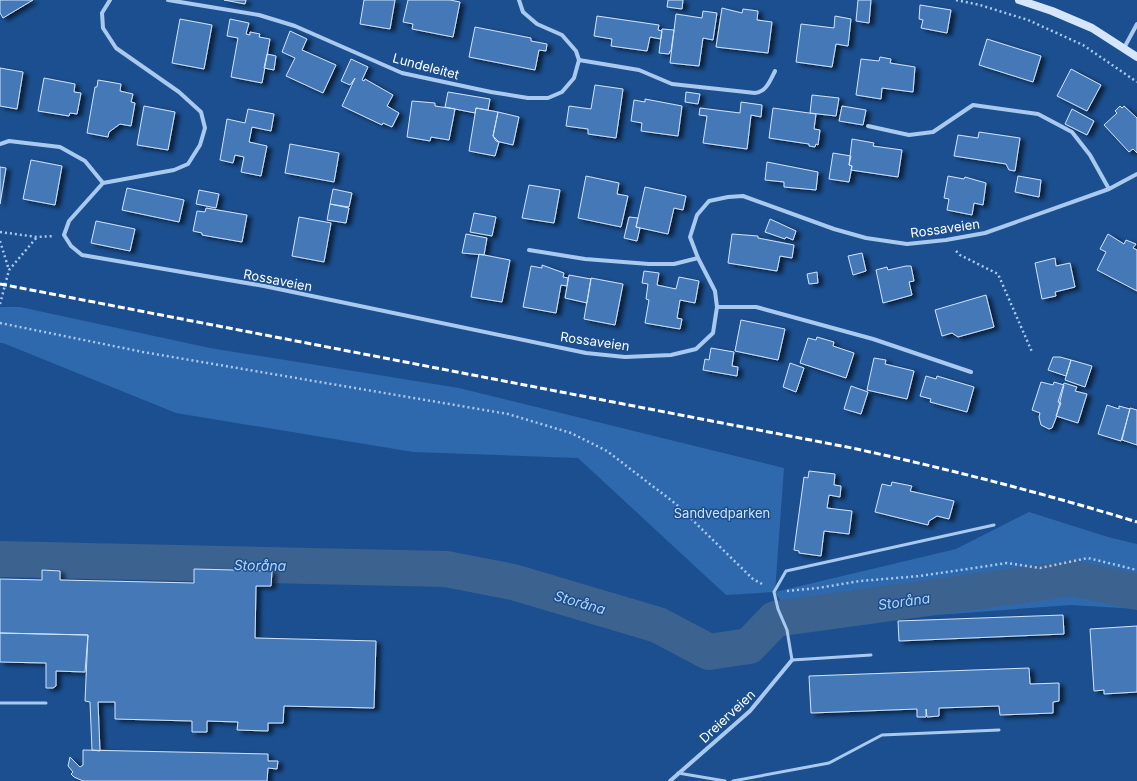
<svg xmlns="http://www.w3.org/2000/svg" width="1137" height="781" viewBox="0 0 1137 781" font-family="Inter,sans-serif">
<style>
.green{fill:#2e69ad}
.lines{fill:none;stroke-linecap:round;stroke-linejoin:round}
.river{stroke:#3c6290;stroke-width:36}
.building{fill:#4478b7;stroke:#cfe3fa;filter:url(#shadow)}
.path{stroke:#a9c9ee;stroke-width:2.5;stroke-dasharray:2 3;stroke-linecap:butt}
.service{stroke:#a9c9ee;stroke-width:3}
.minor{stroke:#a9c9ee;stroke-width:4}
.secondary{stroke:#d6e6fa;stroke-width:8}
.rail{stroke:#fff;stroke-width:3;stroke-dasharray:7 3;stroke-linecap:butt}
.labels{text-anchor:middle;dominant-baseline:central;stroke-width:3;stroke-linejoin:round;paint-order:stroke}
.street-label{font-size:13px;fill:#fff;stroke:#1b4f8f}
.park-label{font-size:13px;fill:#cfe3fa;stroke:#1b4f8f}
.water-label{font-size:14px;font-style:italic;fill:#b5d3f5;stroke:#1b4f8f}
</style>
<defs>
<filter id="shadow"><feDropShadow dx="4.5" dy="2.5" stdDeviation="2" flood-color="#0009"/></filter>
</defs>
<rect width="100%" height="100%" fill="#1b4f8f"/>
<!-- green -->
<path class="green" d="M0,307h20l190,41 249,40 325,80 -9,124 181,-43 73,-37 79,25 29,7v65l-66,-4 -272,20 -25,-33 -48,3 -148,-137 -165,-6 -237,-39 -173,-70h-3z"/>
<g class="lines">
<!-- river -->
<path class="river" d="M0,559l446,10 67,13 145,43 51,27 40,-6 26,-27 298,-41 64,14"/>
</g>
<!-- building -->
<path class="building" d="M0,0h33l-30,18 -3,-5z
M224,0h22l-1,4z
M364,0h31l-5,29 -30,-5z
M408,0h42l10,2 -7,35 -41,-8 1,-5 -10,-2z
M668,0h15l-1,9 -15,-2z
M858,0h13l-2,23 -13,-2z
M920,5l31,5 -4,23 -26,-5 2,-8 -4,-1z
M722,8l20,5 1,-4 15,2 -1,9 15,2 -4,31 -52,-6z
M703,11l14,2 -4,27 -10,-2 -4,28 -29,-3 6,-49 26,4z
M597,16l62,9 -1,5 4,1 -1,8 -11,-2 -3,14 -36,-5 1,-7 -18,-3z
M835,16l16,3 -3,27 -12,-2 -4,23 -36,-5 5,-38 33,4z
M180,19l32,6 -8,44 -32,-6z
M230,19l19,4 -3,11 4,1v-3l10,2 -1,3 11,2 -8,44 -31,-6 7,-39 -11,-2z
M475,27l56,11v3l16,3 -1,7 -7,-1 -4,20 -66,-13z
M662,29l12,1 -3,21h-1l-1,3 -10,-1z
M290,31l17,8 -5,11 34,15 -13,28 -37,-17 9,-18 -13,-6z
M987,39l54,17 -8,26 -54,-17z
M267,54l9,2 -2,14 -10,-2z
M880,57l11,2 -1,4 25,4 -2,25 -31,-4 -1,11 -25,-4 5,-36 18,2z
M351,59l17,8 -6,13 2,1 1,-2 28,16 -6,11 12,7 -7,14 -9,-4 -1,2 -40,-19 13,-28 -5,7 -9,-4z
M0,68l23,4 -6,37 -17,-3z
M1071,69l30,16 -14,26 -30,-15z
M44,78l31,6 -1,8 7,1 -4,21 -7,-1 -1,3 -31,-5z
M98,80l23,4 -1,7 13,3 -2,8 4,1 -4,23 -11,-2 -11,8 -1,5 -21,-4 8,-46h2z
M595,85l28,4 -7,49 -28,-4v-5l-22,-3 3,-20 22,3z
M448,92l42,7 -2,11 -12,-2 -1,5 -30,-6z
M686,92l14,2 -2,10 -13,-2z
M812,95l27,3 -3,18 -26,-3z
M645,99l37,7 -4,30 -37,-5 1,-8 -11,-2 3,-21 11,2z
M412,101l23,2v3l20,3 -6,31 -18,-3 -1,4 -23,-4z
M741,102l21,3 -1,12 -10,-2 -4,34 -44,-6 4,-27 -8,-1 1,-7 40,5z
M144,106l31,6 -7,38 -31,-5z
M842,106l24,4 -3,15 -24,-4z
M1120,106l2,2 2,-2 13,12v35l-4,-4 -4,3 -25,-27 13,-12 -2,-2z
M476,108l22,4 -5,24 6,6 -4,14 -26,-5z
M773,108l43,6 -2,15 6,1 -2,15 -2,-1 -1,3 -6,-1v-2l-40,-6z
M248,109l26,5 -3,17 -19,-4 -3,15 18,4 -6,30 -20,-4 3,-15 -9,-2 -2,8 -13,-3 7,-41 18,4z
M1072,109l22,12 -7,14 -22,-11z
M498,112l21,5 -6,28 -17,-4 -3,-5z
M979,132l41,6 -5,33 -6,-1 -3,-6 -52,-8 4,-21 20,3z
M852,139l22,4 -1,3 29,4 -4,27 -47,-7 1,-4 -3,-1z
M290,144l49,9 -5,29 -49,-9z
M833,153l18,3 -2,9 3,1 -3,16 -20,-3z
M31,160l31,6 -7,39 -32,-6z
M767,162l51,10 -2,18 -32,-3v-5l-19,-2z
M0,167l6,1 -6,36z
M586,176l33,7 -2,11 11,2 -7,31 -43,-9z
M948,176l16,3 1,-2 21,6 -3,22 -9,-2 -2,12 -25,-5 2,-11 -5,-1z
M1018,176l23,4 -2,17 -24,-5z
M529,185l31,5 -6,33 -32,-5z
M645,187l41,9 -3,14 -9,-2 -6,26 -32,-7z
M127,188l57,12 -5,22 -57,-12z
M333,189l19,4 -3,14 -19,-3z
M199,190l20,4 -3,14 -20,-4z
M330,204l19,4 -3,15 -19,-3z
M206,208l41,7 -5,27 -40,-7v-2l-9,-2 4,-20 8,1z
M474,213l22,4 -4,19 -22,-4z
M299,217l32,6 -7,39 -32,-6z
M629,217l9,1 -2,9 4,1 -3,13 -13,-3z
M770,219l26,12 -3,9 -7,-3 -1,2 -20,-7z
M96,221l39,8 -5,22 -39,-8z
M466,234l21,4 -3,17 -22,-2z
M732,234l26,2v2l36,7 -2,13 -12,-2 -3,15 -49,-8z
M1108,234l16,10 2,-4 10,4 -3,4 4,2v41l-40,-21 9,-18 -6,-3z
M862,253l4,18 -13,4 -5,-19z
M479,254l31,6 -8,42 -31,-5z
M1055,258l1,8 14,-3 5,24 -20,5 1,4 -14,3 -7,-36z
M542,265l22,8 -1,4 5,1 -1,8 -6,-1 -5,28 -33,-6 8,-41 11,2z
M906,266h5l3,15 -5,1 3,13 -29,8 -7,-33 11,-3 1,3z
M644,271l15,2 -2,12 19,4 3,-12 20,4 -4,22 -15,-3 -3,18 5,1 -2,10 -35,-6 4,-23 -3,-1 2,-15 -6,-1z
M817,272l1,11 -9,1 -2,-10z
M569,275l22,4 -4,24 -22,-5z
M591,278l32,6 -8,41 -31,-6z
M986,295l8,32 -36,10 -6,-4 -10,3 -7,-26z
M741,320l44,9 -7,31 -43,-9z
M817,337l17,5 -1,4 21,7 -8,25 -46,-15 8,-25 8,2z
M711,348l23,4 -2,14 6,1 -1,9 -34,-6 2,-11 4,1z
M1053,357h7l11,3 -5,16 -18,-6z
M874,358l12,2 -1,4 29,7 -7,28 -40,-9z
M1071,360l21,6 -7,21 -20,-7z
M790,363l14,5 -8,24 -13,-5z
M926,376l10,3 1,-3 37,11 -7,25 -37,-10 1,-3 -11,-3z
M1041,382l12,3 1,-3 10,3 -8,33 -4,10 -3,1 -8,-4 -2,-8 1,-4 -8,-3z
M1064,383l13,4 -2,4 12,3 -9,29 -22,-7 5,-13 -3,-1z
M851,386l17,6 -7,22 -17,-5z
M1107,405l12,4v-3l11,3 -9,32 -23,-7z
M1130,408l7,2v35l-15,-5z
M809,471l26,3 -1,11 7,1 -1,11 -11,-2 -2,13 25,3 -3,23 -25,-3 -3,25 -22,-3v-2l-5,-1 10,-73 4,1z
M892,482l20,4 -2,5 44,10 -5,18 -12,-3 -8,5 -1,4 -53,-13 7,-28 9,2z
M194,569l78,2 -1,15h-15l-1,52 121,3 -2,67 -90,-2 -1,17h-15v8l-31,-1 1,-8 -31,-1v11h-15v-11l-77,-2v-17h-17l2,49 -8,-1 -2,-48 -5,-1 3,-66 -88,-2v-54l42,1v-10l18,1v9l134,3z
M1063,615l1,19 -165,7 -1,-20z
M1137,626v66l-33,2v-4l-10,1 -4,-62z
M0,633l88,2 -3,37 -29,-1v15l-3,2h-7v-25l-46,-1z
M1029,668l1,16 29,-1v18l-6,1v11l-53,2 -1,-9 -60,2v8l-12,1 -1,-8v8h-9v-8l-106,4 -2,-37z
M83,750l185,4v7h10l-1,8 -9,-1 -1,13h-184l-9,-4 -3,-3 2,-2 -5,-6 2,-9 10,10 3,-2z"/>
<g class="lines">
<!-- path -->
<path class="path" d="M956,0l24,5 48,15 55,25 54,37
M0,232l37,5 17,-1
M0,241l9,29
M956,251l4,4 38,19 34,78
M0,304l9,-34 28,-33
M0,323l143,29 365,62 63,19 36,18 69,53 77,75 11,6
M787,591l31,-3 42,-7 60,-5 87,-13 33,5 48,-10 49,12"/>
<!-- service -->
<path class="service" d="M871,655l-79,5 -5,-30 -9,-21 -4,-17 12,-21 208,-46
M0,703h46
M678,773l47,8
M733,781l96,-18 53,-28 117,-5"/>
<!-- minor -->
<path class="minor" d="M110,0l-8,13 1,15 13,20 63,44 22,20 4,16 -5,17 -12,19 -14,6 -71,13 -34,38 -5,14 7,11 11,9 182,31 322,67 39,4 46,-2 25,-6 17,-16 4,-26 -2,-16 -17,-33 -8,-21 7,-22 12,-14 19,-4 15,-1 91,33 32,9 41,6 39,-4 39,-7 124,-44 28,-15
M168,0l91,15 36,11 107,47 89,19 37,6h20l14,-6 12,-14 5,-18 -3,-9 -14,-16 -25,-11 -14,-12 -4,-12
M1124,48l13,-24
M579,60l60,10 33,14 83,9c11,-1 15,-12 20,-22
M868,126l41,9 24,-3 40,-27 65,9 34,18 18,23 19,34
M0,144l9,-3 51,6 25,14 18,22
M529,250l56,9 64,5h25l24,-6
M717,307h39l117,32 98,33
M670,781l80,-70 42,-51"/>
<!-- secondary -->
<path class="secondary" d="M1019,0l33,11 40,17 45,29"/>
<!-- rail -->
<path class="rail" d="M0,284l852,164c96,21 191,45 285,74"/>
</g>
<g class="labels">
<!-- street labels -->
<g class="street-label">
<text transform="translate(426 66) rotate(15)">Lundeleitet</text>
<text transform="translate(945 228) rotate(-8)">Rossaveien</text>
<text transform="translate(278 280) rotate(11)">Rossaveien</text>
<text transform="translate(595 341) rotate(8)">Rossaveien</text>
<text transform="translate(727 716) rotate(-43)">Dreierveien</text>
</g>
<!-- park labels -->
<g class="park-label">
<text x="722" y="513">Sandvedparken</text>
</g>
<!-- water labels -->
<g class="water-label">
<text transform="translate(260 565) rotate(1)">Storåna</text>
<text transform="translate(904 601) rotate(-8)">Storåna</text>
<text transform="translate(580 602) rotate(16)">Storåna</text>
</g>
</g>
</svg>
